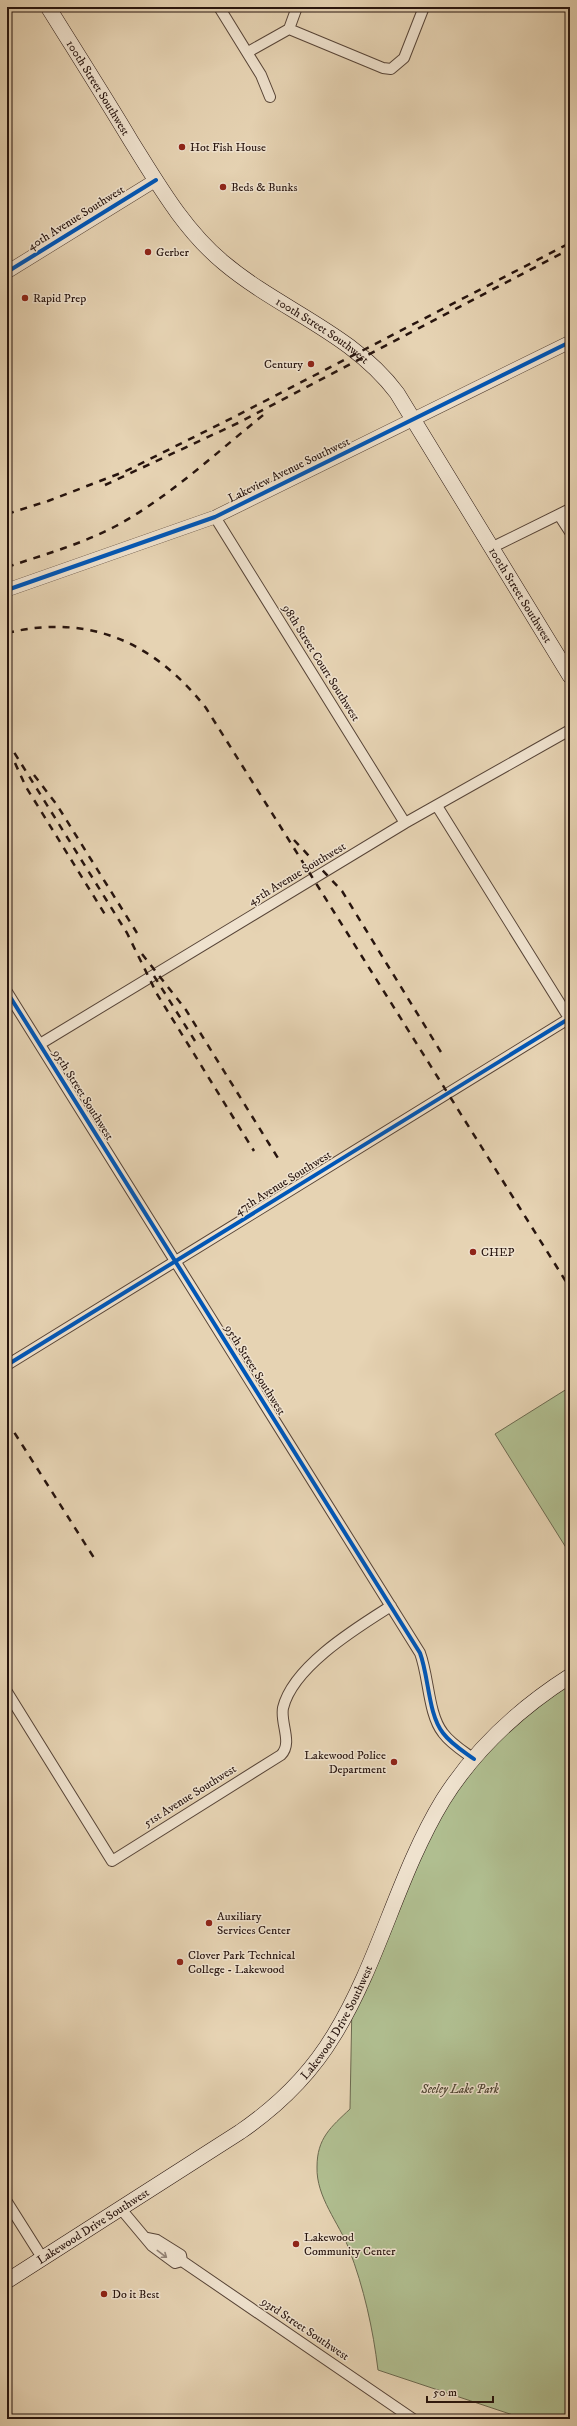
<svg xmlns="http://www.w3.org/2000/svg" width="577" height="2426" viewBox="0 0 577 2426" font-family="'IM FELL DW Pica',serif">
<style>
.green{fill:#b0be90;stroke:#6c694f}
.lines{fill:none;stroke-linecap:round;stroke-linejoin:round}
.minor-casing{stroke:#574437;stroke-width:12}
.tertiary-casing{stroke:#574437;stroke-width:14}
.secondary-casing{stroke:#27140e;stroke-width:16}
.minor{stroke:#efe2ce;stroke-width:10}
.tertiary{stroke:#efe2ce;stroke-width:13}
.secondary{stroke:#efe2ce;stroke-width:15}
.rail{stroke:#27140e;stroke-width:2.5;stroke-dasharray:7 7;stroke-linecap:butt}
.cycleway-casing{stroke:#efe2ce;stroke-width:6}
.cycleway{stroke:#0057b8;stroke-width:4}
.oneway{stroke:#958578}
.poi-dot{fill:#8f2418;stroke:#efe2ce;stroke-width:1.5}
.labels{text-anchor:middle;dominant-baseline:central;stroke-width:3;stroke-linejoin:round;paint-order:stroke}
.street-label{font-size:12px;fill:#27140e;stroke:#efe2ce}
.poi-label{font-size:12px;fill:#27140e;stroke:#efe2ce;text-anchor:start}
.park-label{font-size:12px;font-style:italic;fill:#504735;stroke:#efe2ce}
</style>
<rect width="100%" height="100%" fill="#e6d3b3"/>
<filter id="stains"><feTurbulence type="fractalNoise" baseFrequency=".005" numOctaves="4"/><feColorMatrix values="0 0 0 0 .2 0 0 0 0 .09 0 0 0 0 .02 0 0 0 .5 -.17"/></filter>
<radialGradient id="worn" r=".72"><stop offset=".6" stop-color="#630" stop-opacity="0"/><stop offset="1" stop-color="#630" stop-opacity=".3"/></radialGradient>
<!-- green -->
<path class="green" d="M570,1387v167l-75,-120z
M570,1676v743h-45l-147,-49c-5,-41 -14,-82 -29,-121 -10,-26 -33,-52 -32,-82 0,-29 14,-40 33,-58l2,-107 69,-161 53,-82z"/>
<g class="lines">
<defs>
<path id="minor" d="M219,7l42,68 9,22
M289,29l94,39 8,1 13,-11 20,-51
M248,52l41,-23 8,-22
M559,515l11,17
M215,517l190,306
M491,548l79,-39
M437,806l132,212
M7,992l413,661c9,24 8,61 23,80 8,11 20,18 31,26
M40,1044l365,-221 165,-93
M7,1365l563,-347
M7,1692l105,169 169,-106c12,-12 -1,-32 2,-47 10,-42 75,-81 108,-102
M7,2202l36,57
M121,2209l31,37 23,17 7,-2
M147,2238l10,2 24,15 1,6 231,158"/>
<path id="tertiary" d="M7,272l149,-92
M7,590l208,-73 355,-175"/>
<g id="secondary">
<path id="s1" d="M48,7c28,45 56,89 83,134 27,43 53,89 93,122 56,47 128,70 173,130l173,283"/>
<path id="s2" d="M7,2281l233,-149c38,-26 70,-57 94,-97 45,-73 64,-161 109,-235 32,-51 77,-92 127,-124"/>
</g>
</defs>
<!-- minor casing -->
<use href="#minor" class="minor-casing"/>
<!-- tertiary casing -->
<use href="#tertiary" class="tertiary-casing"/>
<!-- secondary casing -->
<use href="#secondary" class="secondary-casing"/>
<!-- minor -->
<use href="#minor" class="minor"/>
<!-- tertiary -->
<use href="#tertiary" class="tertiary"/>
<!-- secondary -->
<use href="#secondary" class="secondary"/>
<!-- rail -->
<path class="rail" d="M105,485l133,-62 332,-174
M7,514l41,-13 78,-30 110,-55 334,-173
M7,567c36,-12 75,-23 109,-41 55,-30 102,-75 151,-114
M7,633c83,-20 148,10 199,75l364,580
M7,741l120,192 30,61 97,157
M15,763l11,24 80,129
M34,775l23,30 80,128
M294,840l48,51 102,166
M142,954l44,56 95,153
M154,976l41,65
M7,1421l89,140"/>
<defs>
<path id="cycleway" d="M7,272l149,-92
M7,590l208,-73 355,-175
M7,992l413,661c9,24 8,61 23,80 8,11 20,18 31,26
M7,1365l563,-347"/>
</defs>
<!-- cycleway casing -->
<use href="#cycleway" class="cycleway-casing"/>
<!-- cycleway -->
<use href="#cycleway" class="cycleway"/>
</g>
<!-- one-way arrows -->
<defs><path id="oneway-shaft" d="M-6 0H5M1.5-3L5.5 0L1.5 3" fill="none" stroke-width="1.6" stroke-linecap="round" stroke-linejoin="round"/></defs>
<use class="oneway" href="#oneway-shaft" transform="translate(162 2254) rotate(37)"/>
<!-- markers -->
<g class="poi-dot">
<circle cx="182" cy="147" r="4"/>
<circle cx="223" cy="187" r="4"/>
<circle cx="148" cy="252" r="4"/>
<circle cx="25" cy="298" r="4"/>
<circle cx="311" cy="364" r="4"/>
<circle cx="473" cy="1252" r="4"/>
<circle cx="394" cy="1762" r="4"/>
<circle cx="209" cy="1923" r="4"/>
<circle cx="180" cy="1962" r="4"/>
<circle cx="296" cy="2244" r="4"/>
<circle cx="104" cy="2294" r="4"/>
</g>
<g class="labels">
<!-- street labels -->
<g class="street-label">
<text stroke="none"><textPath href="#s1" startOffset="95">100th Street Southwest</textPath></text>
<text transform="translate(76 218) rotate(-32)">40th Avenue Southwest</text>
<text stroke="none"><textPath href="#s1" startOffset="431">100th Street Southwest</textPath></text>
<text transform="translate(289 470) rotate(-26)">Lakeview Avenue Southwest</text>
<text stroke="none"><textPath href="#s1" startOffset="766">100th Street Southwest</textPath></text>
<text transform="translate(321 663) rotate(58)">98th Street Court Southwest</text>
<text transform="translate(297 874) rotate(-31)">45th Avenue Southwest</text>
<text transform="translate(83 1095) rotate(58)">95th Street Southwest</text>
<text transform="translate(283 1183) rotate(-32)">47th Avenue Southwest</text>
<text transform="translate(255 1370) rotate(58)">95th Street Southwest</text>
<text transform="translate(190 1796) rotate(-32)">51st Avenue Southwest</text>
<text stroke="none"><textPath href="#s2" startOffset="425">Lakewood Drive Southwest</textPath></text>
<text stroke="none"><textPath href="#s2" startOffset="102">Lakewood Drive Southwest</textPath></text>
<text transform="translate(305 2329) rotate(34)">93rd Street Southwest</text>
</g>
<!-- poi labels -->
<g class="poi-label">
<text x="190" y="147">Hot Fish House</text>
<text x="231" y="187">Beds &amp; Bunks</text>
<text x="156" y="252">Gerber</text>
<text x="33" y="298">Rapid Prep</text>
<text x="303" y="364" text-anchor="end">Century</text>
<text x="481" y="1252">CHEP</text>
<text x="386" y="1755" text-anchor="end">Lakewood Police<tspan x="386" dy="14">Department</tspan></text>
<text x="217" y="1916">Auxiliary<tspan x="217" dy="14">Services Center</tspan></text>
<text x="188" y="1955">Clover Park Technical<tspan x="188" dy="14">College - Lakewood</tspan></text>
<text x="304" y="2237">Lakewood<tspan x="304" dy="14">Community Center</tspan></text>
<text x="112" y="2294">Do it Best</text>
</g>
<!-- park labels -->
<g class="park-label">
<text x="460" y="2089">Seeley Lake Park</text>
</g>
</g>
<!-- margin -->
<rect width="577" height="2426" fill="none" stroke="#e6d3b3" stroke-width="24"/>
<rect x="8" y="8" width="561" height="2410" fill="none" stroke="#27140e" stroke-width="2"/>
<rect x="12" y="12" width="553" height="2402" fill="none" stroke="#27140e"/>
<!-- scale -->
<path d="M427 2396v6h66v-6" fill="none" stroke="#27140e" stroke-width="2"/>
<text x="433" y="2396" font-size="12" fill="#27140e" stroke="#efe2ce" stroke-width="3" paint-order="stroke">50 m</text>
<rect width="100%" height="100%" filter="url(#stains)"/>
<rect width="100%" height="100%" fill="url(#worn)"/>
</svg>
